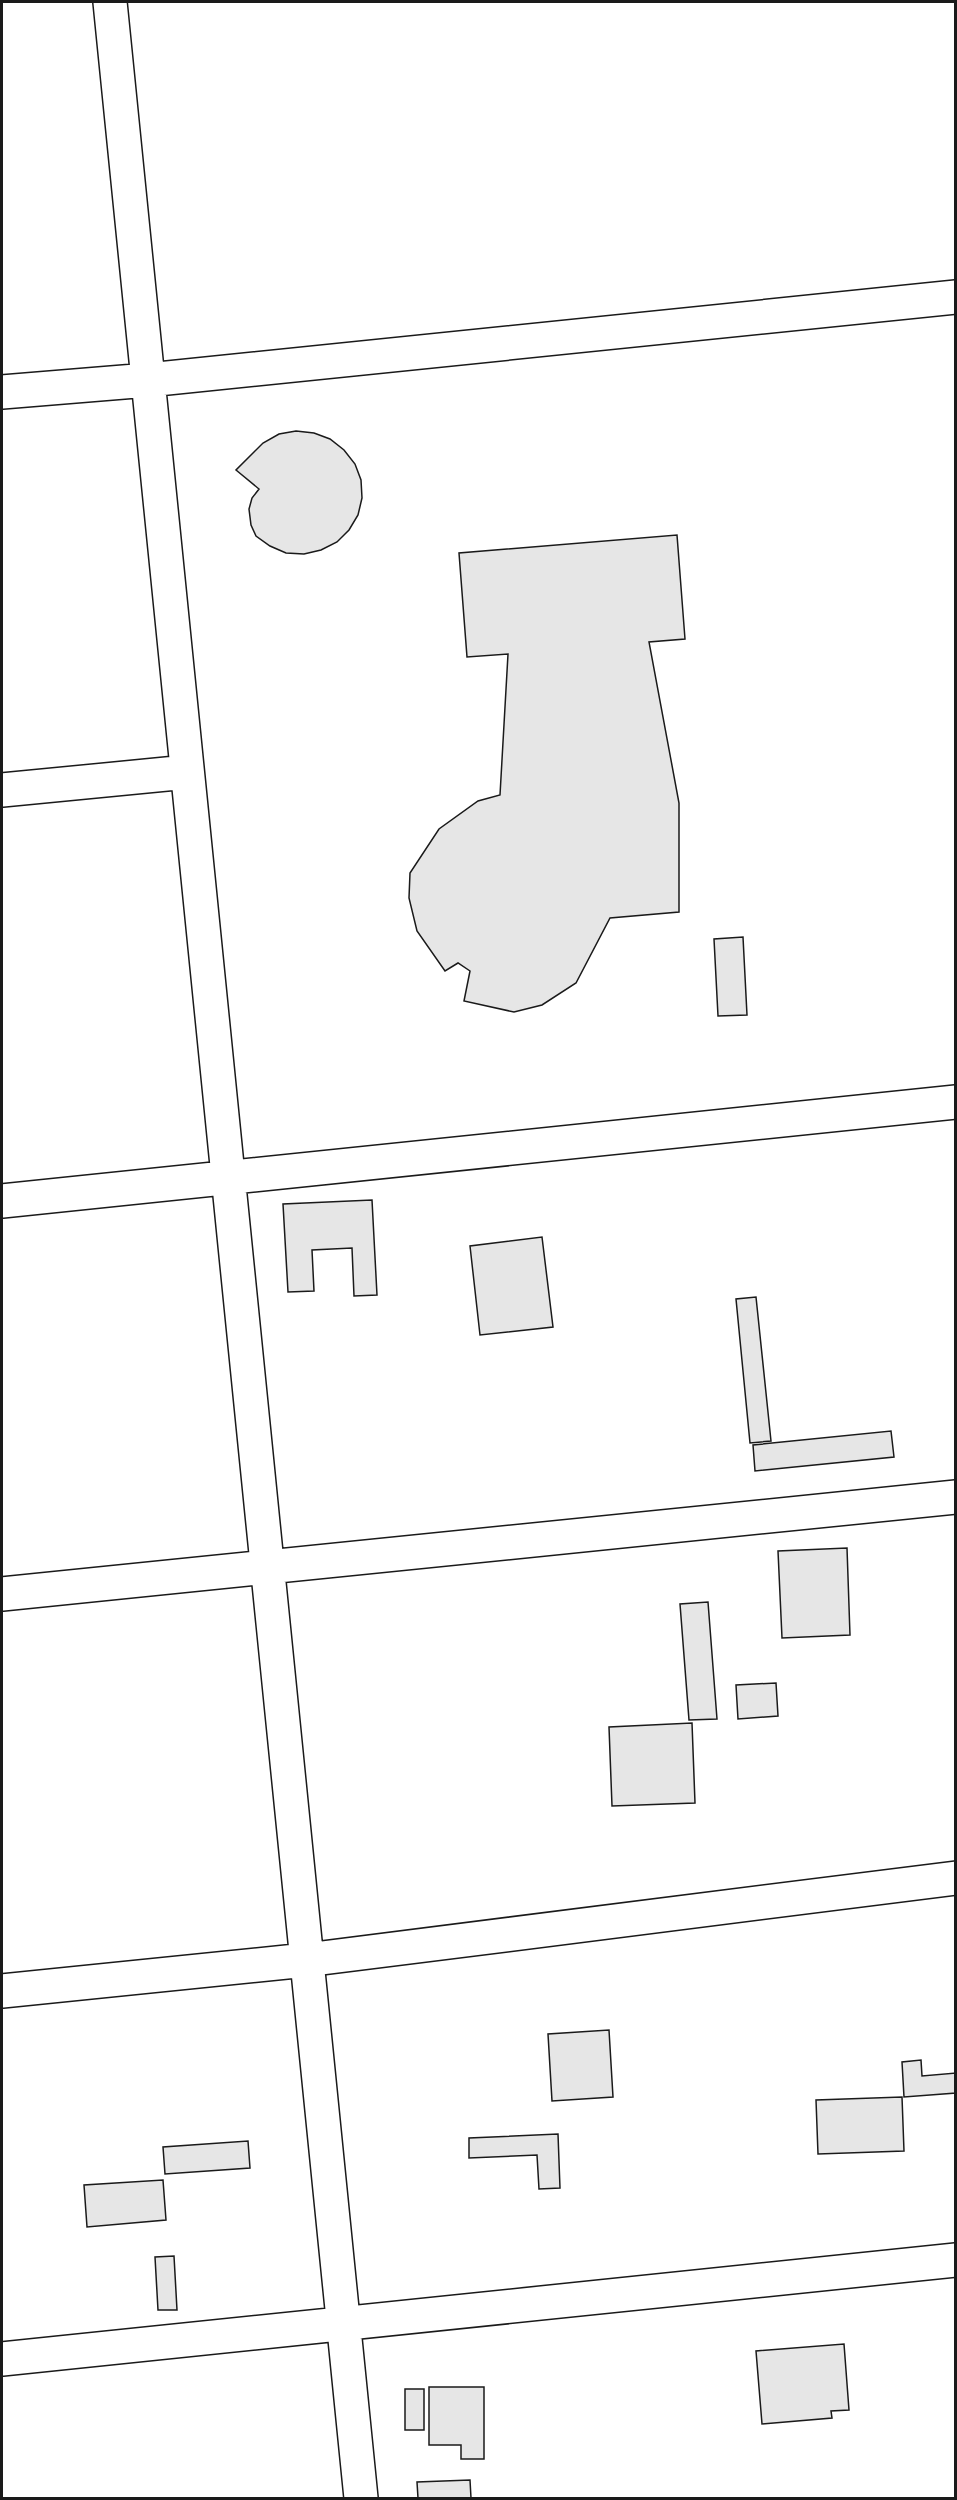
<svg xmlns="http://www.w3.org/2000/svg" width="957" height="2500" viewBox="0 0 957 2500" font-family="Lora,serif">
<style>
.building{fill:#e6e6e6;stroke:#1a1a1a;stroke-width:1.5}
.lines{fill:none;stroke-linecap:round;stroke-linejoin:round}
.street-casing{stroke:#1a1a1a;stroke-width:36}
.street{stroke:#fff;stroke-width:33}
</style>
<rect width="100%" height="100%" fill="#fff"/>
<!-- building -->
<path class="building" d="M296,431l18,2 16,6 14,11 11,14 6,16 1,18 -4,17 -9,15 -12,12 -16,8 -17,4 -18,-1 -16,-7 -14,-10 -5,-11 -2,-16 3,-11 7,-9 -23,-19 27,-27 16,-9z
M677,535l8,104 -36,3 30,161v109l-69,6 -34,65 -34,22 -28,7 -50,-11 6,-30 -12,-8 -13,8 -28,-40 -8,-33 1,-25 29,-44 39,-28 22,-6 8,-141 -41,3 -8,-104z
M743,937l4,78 -29,1 -4,-77z
M372,1200l5,95 -23,1 -2,-48 -40,2 2,41 -26,1 -5,-88z
M542,1237l11,90 -73,8 -10,-89z
M756,1297l15,144 -21,2 -14,-144z
M891,1431l3,26 -139,14 -2,-26z
M847,1548l3,87 -68,3 -4,-87z
M708,1602l9,117 -28,1 -9,-116z
M776,1683l2,33 -40,3 -2,-34z
M692,1723l3,80 -83,3 -3,-79z
M609,2030l4,67 -61,4 -4,-67z
M921,2060l1,16 34,-3v20l-52,4 -2,-35z
M902,2097l2,54 -86,3 -2,-54z
M558,2134l2,54 -21,1 -2,-34 -68,3v-20z
M248,2141l2,27 -85,6 -2,-27z
M163,2180l3,40 -79,7 -3,-42z
M174,2256l3,54h-19l-3,-53z
M844,2344l5,66 -18,1 1,7 -70,6 -6,-73z
M429,2387h55v72h-23v-14h-32z
M405,2389h19v41h-19z
M470,2480l1,18h-53l-1,-16z"/>
<g class="lines">
<defs>
<path id="street" d="M110,2l251,2496
M2,392l146,-12 808,-83
M2,790l185,-18
M2,1201l954,-99
M2,1594l954,-97
M2,1991l304,-31 650,-82
M2,2359l954,-99"/>
</defs>
<!-- street casing -->
<use href="#street" class="street-casing"/>
<!-- street -->
<use href="#street" class="street"/>
</g>
<!-- border -->
<rect width="957" height="2500" fill="none" stroke="#1a1a1a" stroke-width="6"/>
</svg>
